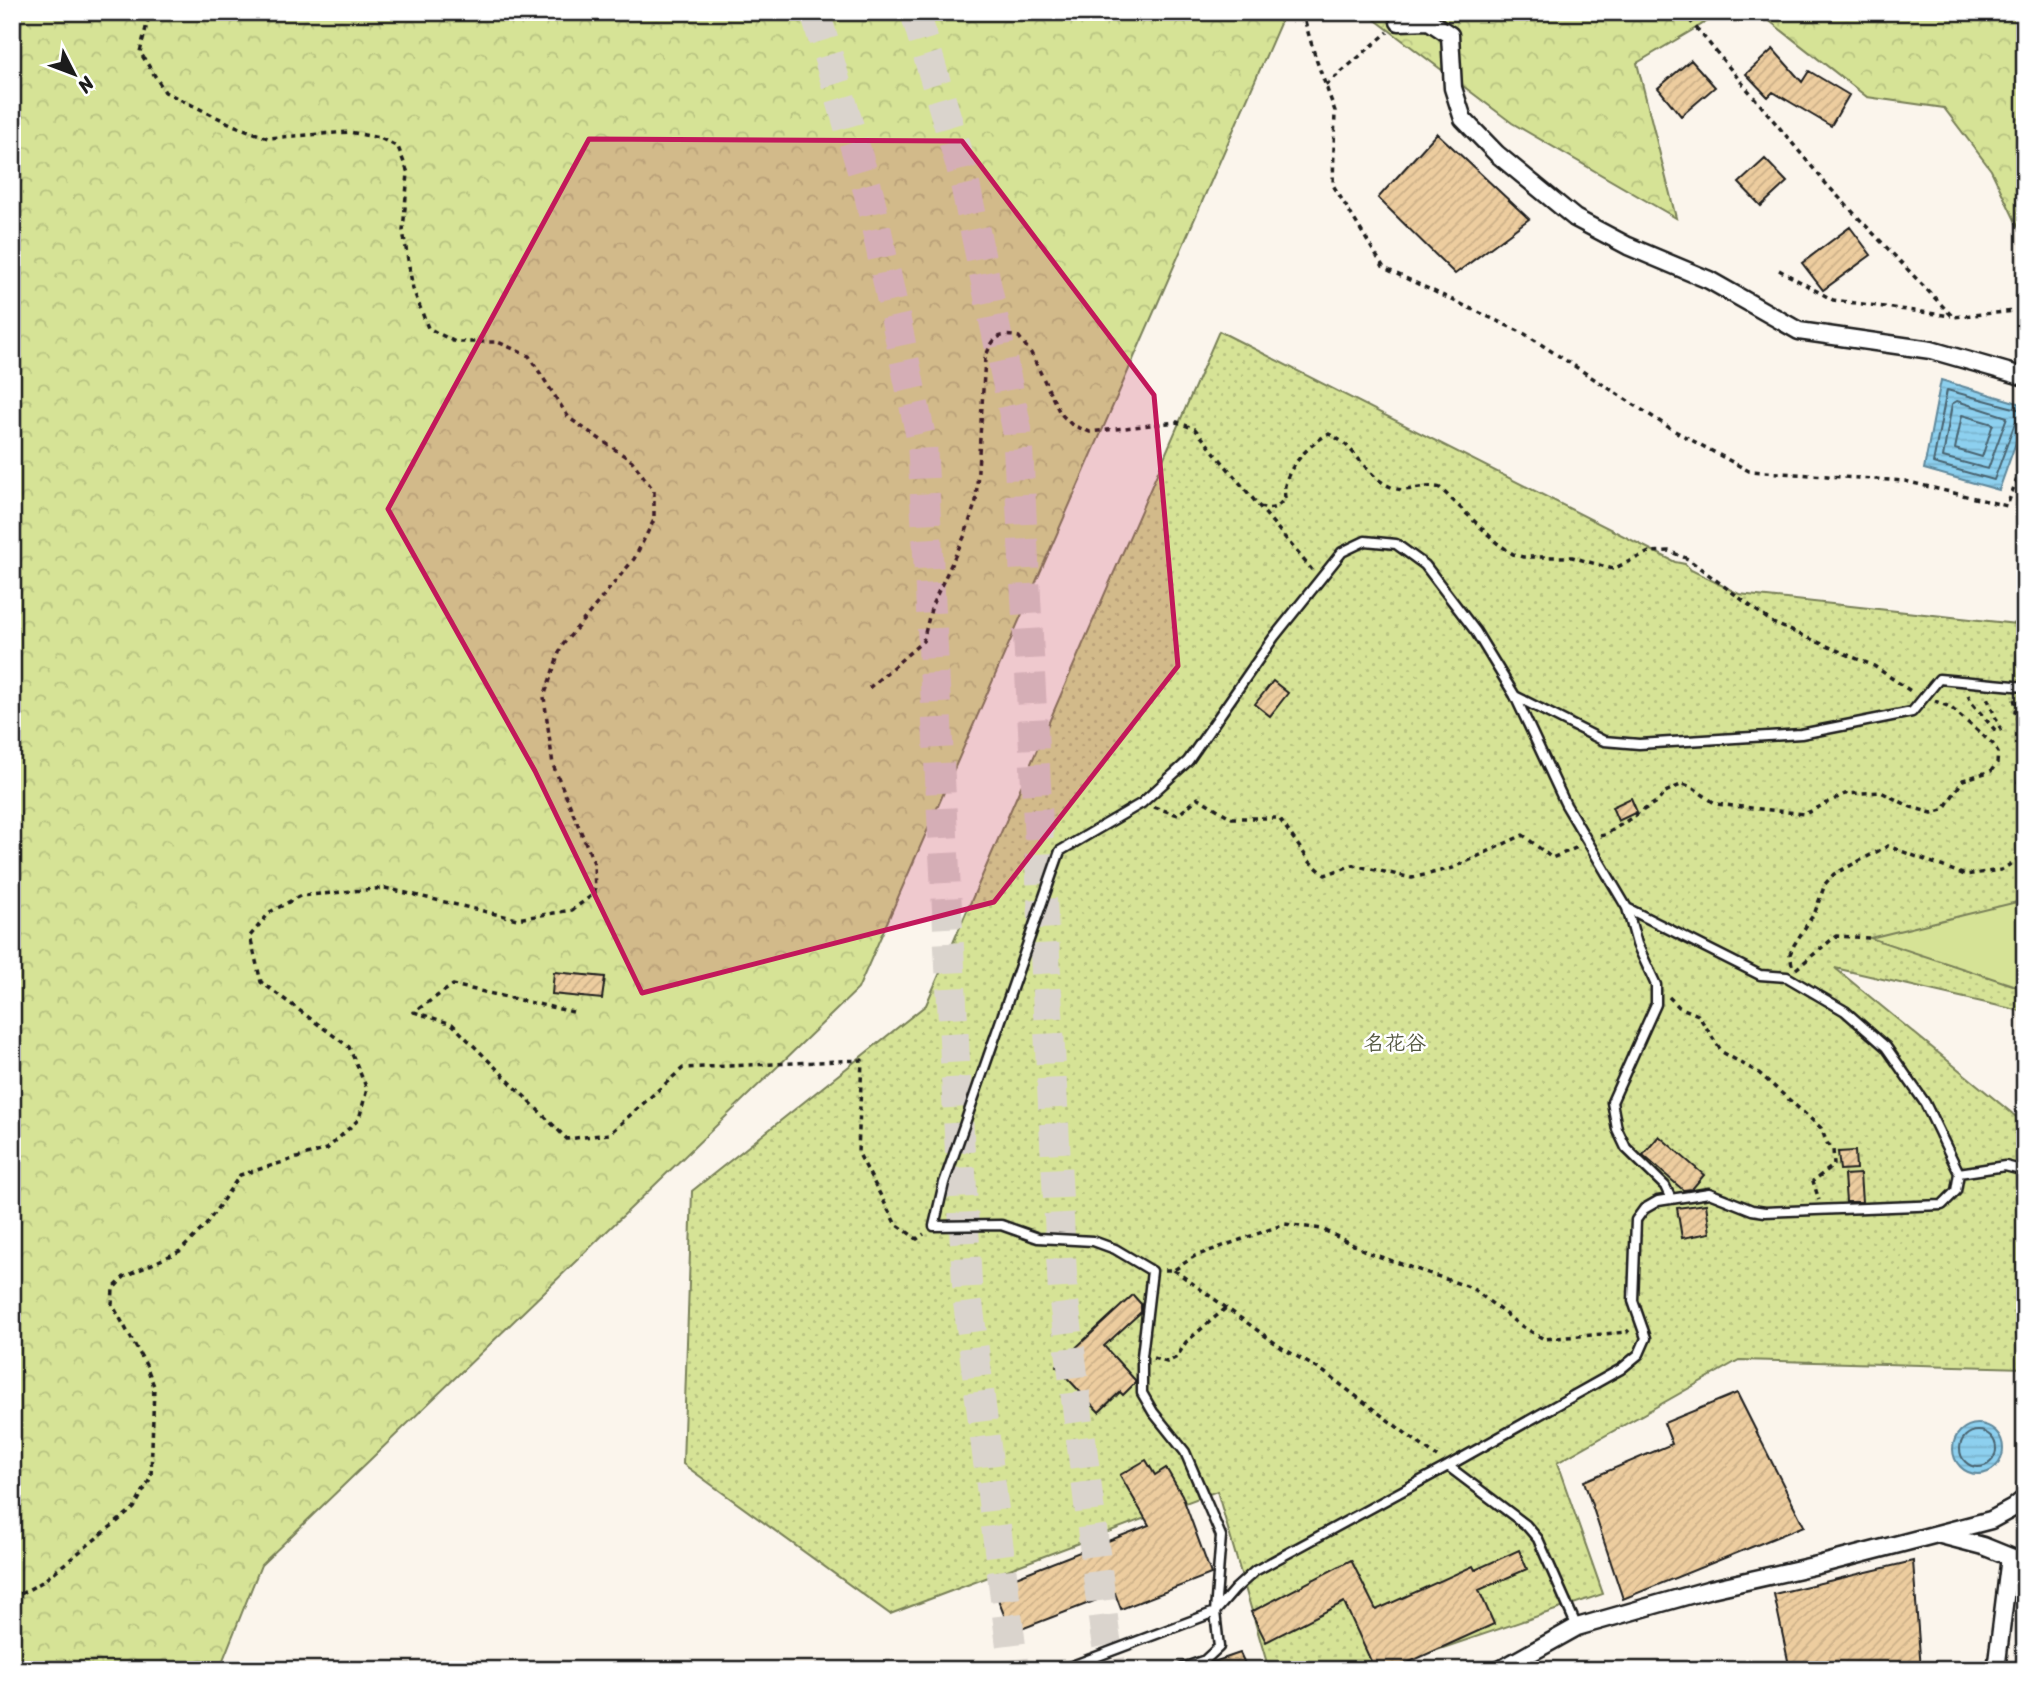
<svg xmlns="http://www.w3.org/2000/svg" width="2037" height="1682" viewBox="0 0 2037 1682" font-family="Sriracha,'LXGW WenKai TC',sans-serif">
<style>
.green{fill:url(#green-dots);stroke:#798059;stroke-width:2}
.forest{fill:url(#forest-crowns);stroke:#798059;stroke-width:2}
.pitch{fill:#d6e396;stroke:#798059;stroke-width:2}
.water{fill:url(#water-rules);stroke:#60889b;stroke-width:2}
.lines{fill:none;stroke-linecap:round;stroke-linejoin:round}
.shore{stroke:#496470;stroke-width:2}
.building{fill:url(#building-hatch);stroke:#1c1c1c;stroke-width:2}
.highway-tunnel{stroke:#dad4cd;stroke-width:30;stroke-dasharray:30 15;stroke-linecap:butt}
.lane-casing{stroke:#1c1c1c;stroke-width:13}
.street-casing{stroke:#1c1c1c;stroke-width:21}
.path{stroke:#1c1c1c;stroke-width:3.5;stroke-dasharray:5 5;stroke-linecap:butt}
.lane{stroke:#fff;stroke-width:8}
.street{stroke:#fff;stroke-width:16}
.marked{fill:#c2185b;fill-opacity:0.2;stroke:#c2185b;stroke-width:5;stroke-linejoin:round}
.labels{text-anchor:middle;dominant-baseline:central;stroke-width:5;stroke-linejoin:round;paint-order:stroke}
.park-label{font-size:21px;fill:#545841;stroke:#fff}
</style>
<defs>
<pattern id="green-dots" width="8" height="8" patternUnits="userSpaceOnUse" patternTransform="scale(1.75)"><rect width="8" height="8" fill="#d6e396"/><path d="M2 2h.1M6 6h.1" fill="none" stroke="#b7c281" stroke-width="1.8" stroke-linecap="round"/></pattern>
<pattern id="forest-crowns" width="20" height="18" patternUnits="userSpaceOnUse" patternTransform="scale(1.75)"><rect width="20" height="18" fill="#d6e396"/><path d="M2 6a3 3 0 1 1 6 0M12 15a3 3 0 1 1 6 0" fill="none" stroke="#b7c281"/></pattern>
<pattern id="water-rules" width="6" height="5" patternUnits="userSpaceOnUse" patternTransform="scale(1.75)"><rect width="6" height="5" fill="#8dd0ef"/><path d="M0 2.5h6" fill="none" stroke="#79b2cc"/></pattern>
<pattern id="building-hatch" width="6" height="6" patternUnits="userSpaceOnUse" patternTransform="scale(1.75)"><rect width="6" height="6" fill="#edcd9f"/><path d="M-1 1l2-2M0 6l6-6M5 7l2-2" fill="none" stroke="#cbaf88"/></pattern>
</defs>
<rect width="100%" height="100%" fill="#fbf5ec"/>
<filter id="ink" filterUnits="userSpaceOnUse"><feTurbulence type="fractalNoise" baseFrequency=".0143" numOctaves="2"/><feDisplacementMap in="SourceGraphic" scale="14" xChannelSelector="R" yChannelSelector="G"/><feConvolveMatrix kernelMatrix="1 2 1 2 8 2 1 2 1" color-interpolation-filters="sRGB"/></filter>
<g filter="url(#ink)">
<!-- green -->
<path class="green" d="M1219,331l456,231 10,2 6,6 48,24 286,31v387l-190,-44 190,156v244l-286,-8 -182,103 46,131 -225,76h-109l-52,-179 -327,123 -207,-150 9,-273 234,-186z"/>
<!-- forest -->
<path class="forest" d="M12,12h1273l-427,977 -597,576 -42,105h-207z
M1365,12h358l-86,51 39,155 -164,-95z
M1758,12h267v229l-34,-71 -47,-62 -77,-11z"/>
<!-- pitch -->
<path class="pitch" d="M2025,900v89l-155,-51z"/>
<!-- water -->
<path class="water" d="M1941,380l84,25v12l-26,73 -75,-21z
M1953 1449a25 25 0 1 1 50 0a25 25 0 1 1-50 0Z"/>
<g class="lines">
<!-- shore -->
<path class="shore" d="M1957,401l50,16 -19,52 -45,-12 9,-53z
M2025,411l-78,-21 -14,73 61,17 21,-57 5,-4h5
M1962,415l31,9 -11,33 -27,-8z
M1960 1449a18 18 0 1 1 36 0a18 18 0 1 1-36 0Z"/>
</g>
<!-- building -->
<path class="building" d="M1773,49l29,33 7,-11 40,24 -18,31 -58,-34 -5,5 -22,-23z
M1691,60l24,27 -34,29 -23,-28z
M1437,133l92,86 -74,55 -77,-76z
M1765,159l22,23 -26,24 -22,-23z
M1850,227l21,28 -48,35 -21,-27z
M1273,681l15,12 -18,23 -15,-12z
M1631,798l6,14 -19,9 -6,-14z
M554,972l51,5 -3,22 -50,-5z
M1659,1136l45,39 -12,14 -9,1 -40,-35z
M1855,1151l1,18 -16,1 -2,-18z
M1860,1174l2,28h-16l-2,-27z
M1706,1204l4,29 -28,5 -5,-30z
M1133,1295l8,9v8l-37,34 31,34v3l-12,12 -3,-3 -21,20 -43,-46z
M1737,1393l67,133 -181,73 -39,-118 88,-37 -8,-21z
M1146,1460l9,15 11,-7 16,27 29,79 -90,35 -6,-16 -104,40 -18,-47 156,-61 -29,-50z
M1519,1550l8,19 -48,21 15,34 -102,46h-17l-31,-68 -78,40 -15,-30 100,-52 25,50 97,-44 2,4z
M1913,1561l8,109h-131l-16,-76z
M1240,1653l8,17h-49l12,-7z"/>
<g class="lines">
<!-- highway-tunnel -->
<path class="highway-tunnel" d="M815,12l54,182 53,248 46,860 46,368
M915,12l47,158 55,259 46,864 42,341 7,36"/>
<defs>
<path id="lane" d="M1515,696l89,45 35,3 162,-10 111,-22 27,-33 86,8
M1959,1173l46,-7 20,5
M2022,1333l3,-2
M1448,1466l173,-97 18,-15 7,-16 -13,-37 3,-81 8,-11 14,-8 51,-8 43,17 13,2 177,-7 14,-14 3,-18 -34,-70 -39,-56 -41,-36 -58,-34 -27,-2 -133,-67
M1215,1612l6,-76 -36,-84 -32,-40 -11,-19v-37l10,-85 -37,-22 -22,-8 -55,-3 -37,-13 -67,1 10,-43 116,-332 82,-48 46,-42 86,-124 68,-85 23,-11 31,3 29,21 51,67 39,64 51,109 61,103 10,36 19,41v19l-44,98 5,27 9,19 39,38 6,13
M1215,1612l20,-23 20,-18 193,-105 78,59 12,14 39,88
M1061,1670l154,-58 4,35 -14,13 -28,10"/>
<path id="street" d="M1399,22l30,-1 21,14 3,53 10,31 34,35 78,64 53,28 81,34 90,51 132,19 94,27
M1941,1535l42,11 42,17
M1500,1670l77,-43 134,-38 111,-25 169,-44 22,-12 12,-10
M1996,1670l14,-113"/>
</defs>
<!-- lane casing -->
<use href="#lane" class="lane-casing"/>
<!-- street casing -->
<use href="#street" class="street-casing"/>
<!-- path -->
<path class="path" d="M1302,12l14,47 19,52 -2,74 51,83 141,66 148,96 76,41 156,10 102,25 18,-49
M1683,12l145,174 125,131 72,-7
M2016,12l9,14
M1326,85l62,-53
M1779,270l54,30 118,16
M1259,507c13,3 19,2 26,-10 -5,-23 24,-54 44,-63 6,3 13,7 18,12 14,14 25,33 44,41 17,8 33,-4 49,1l57,55 16,11 10,3h49l41,12 36,-17 20,-1 19,8 85,64 101,43 38,26
M869,688l54,-47 9,-36 33,-70 11,-34 9,-143c8,-19 11,-26 34,-21l12,16 29,60 12,12 18,7 87,-10 18,7 117,141
M1968,695l3,7 24,28h6l-15,-35
M2014,699l2,7 -2,11 11,3
M2025,735l-5,9 5,1
M2025,770l-7,12 7,56
M1154,807l24,8 20,-17 34,20h47l31,44 15,13 28,-10 59,13 41,-10 70,-33 29,23 26,-11
M1600,836l5,-1 54,-35 6,-8 18,-8 9,3 24,17 89,10 40,-20 36,-2 30,15 21,6 11,-3 20,-30 28,-9 6,-8 1,-10 -5,-9 -43,-37 -15,-6
M1792,965l-2,-11 4,-9 21,-33 10,-28 9,-10 54,-28 77,29 36,-5 16,-10 8,-18
M1796,969l40,-33 34,2
M1669,997l10,10 19,8 24,37 37,21 62,55 6,15 6,6 1,16 -21,16 6,19
M573,1012l-120,-27 -39,27 38,12 115,115 42,-5 74,-66 179,-8 -4,92 37,71 22,16 7,-5
M1165,1270h9l21,-14 90,-32 37,5 47,24 103,35 46,36 26,15 83,-7 2,-2
M1174,1270l108,78 42,24 113,85
M1153,1358l14,4 10,-5 9,-15 40,-34
M12,1599l30,-17 92,-74 17,-31 3,-91 -8,-21 -34,-61 1,-15 11,-12 56,-26 26,-26 34,-50 87,-26 32,-30 8,-30 -18,-42 -88,-65 -11,-46 20,-24 30,-16 85,-8 132,31 55,-9 23,-17 -1,-30 -41,-98 -9,-68 17,-50 73,-88 20,-39v-29l-22,-30 -63,-43 -40,-62 -31,-14h-43l-27,-14 -15,-39 -10,-58 5,-58 -10,-26 -18,-9 -31,-6 -81,6 -35,-13 -68,-33 -25,-40 10,-40"/>
<!-- lane -->
<use href="#lane" class="lane"/>
<!-- street -->
<use href="#street" class="street"/>
</g>
</g>
<!-- marked area -->
<path class="marked" d="M589,139l373,2 192,254 24,271 -184,236 -352,91 -107,-222 -147,-262z"/>
<g class="labels">
<!-- park labels -->
<g class="park-label">
<text x="1395" y="1043">名花谷</text>
</g>
</g>
<!-- margin -->
<rect width="2037" height="1682" fill="none" stroke="#fff" stroke-width="42"/>
<rect x="21" y="21" width="1995" height="1640" fill="none" stroke="#1c1c1c" stroke-width="2.5" filter="url(#ink)"/>
<!-- north arrow -->
<g transform="translate(74 74) rotate(132)" stroke="#ffffff" stroke-width="5" paint-order="stroke">
<path d="M0-5L12 26L0 18L-12 26Z" fill="#1c1c1c"/>
<text y="-10" font-size="19" font-weight="bold" text-anchor="middle" fill="#1c1c1c">N</text>
</g>
</svg>
